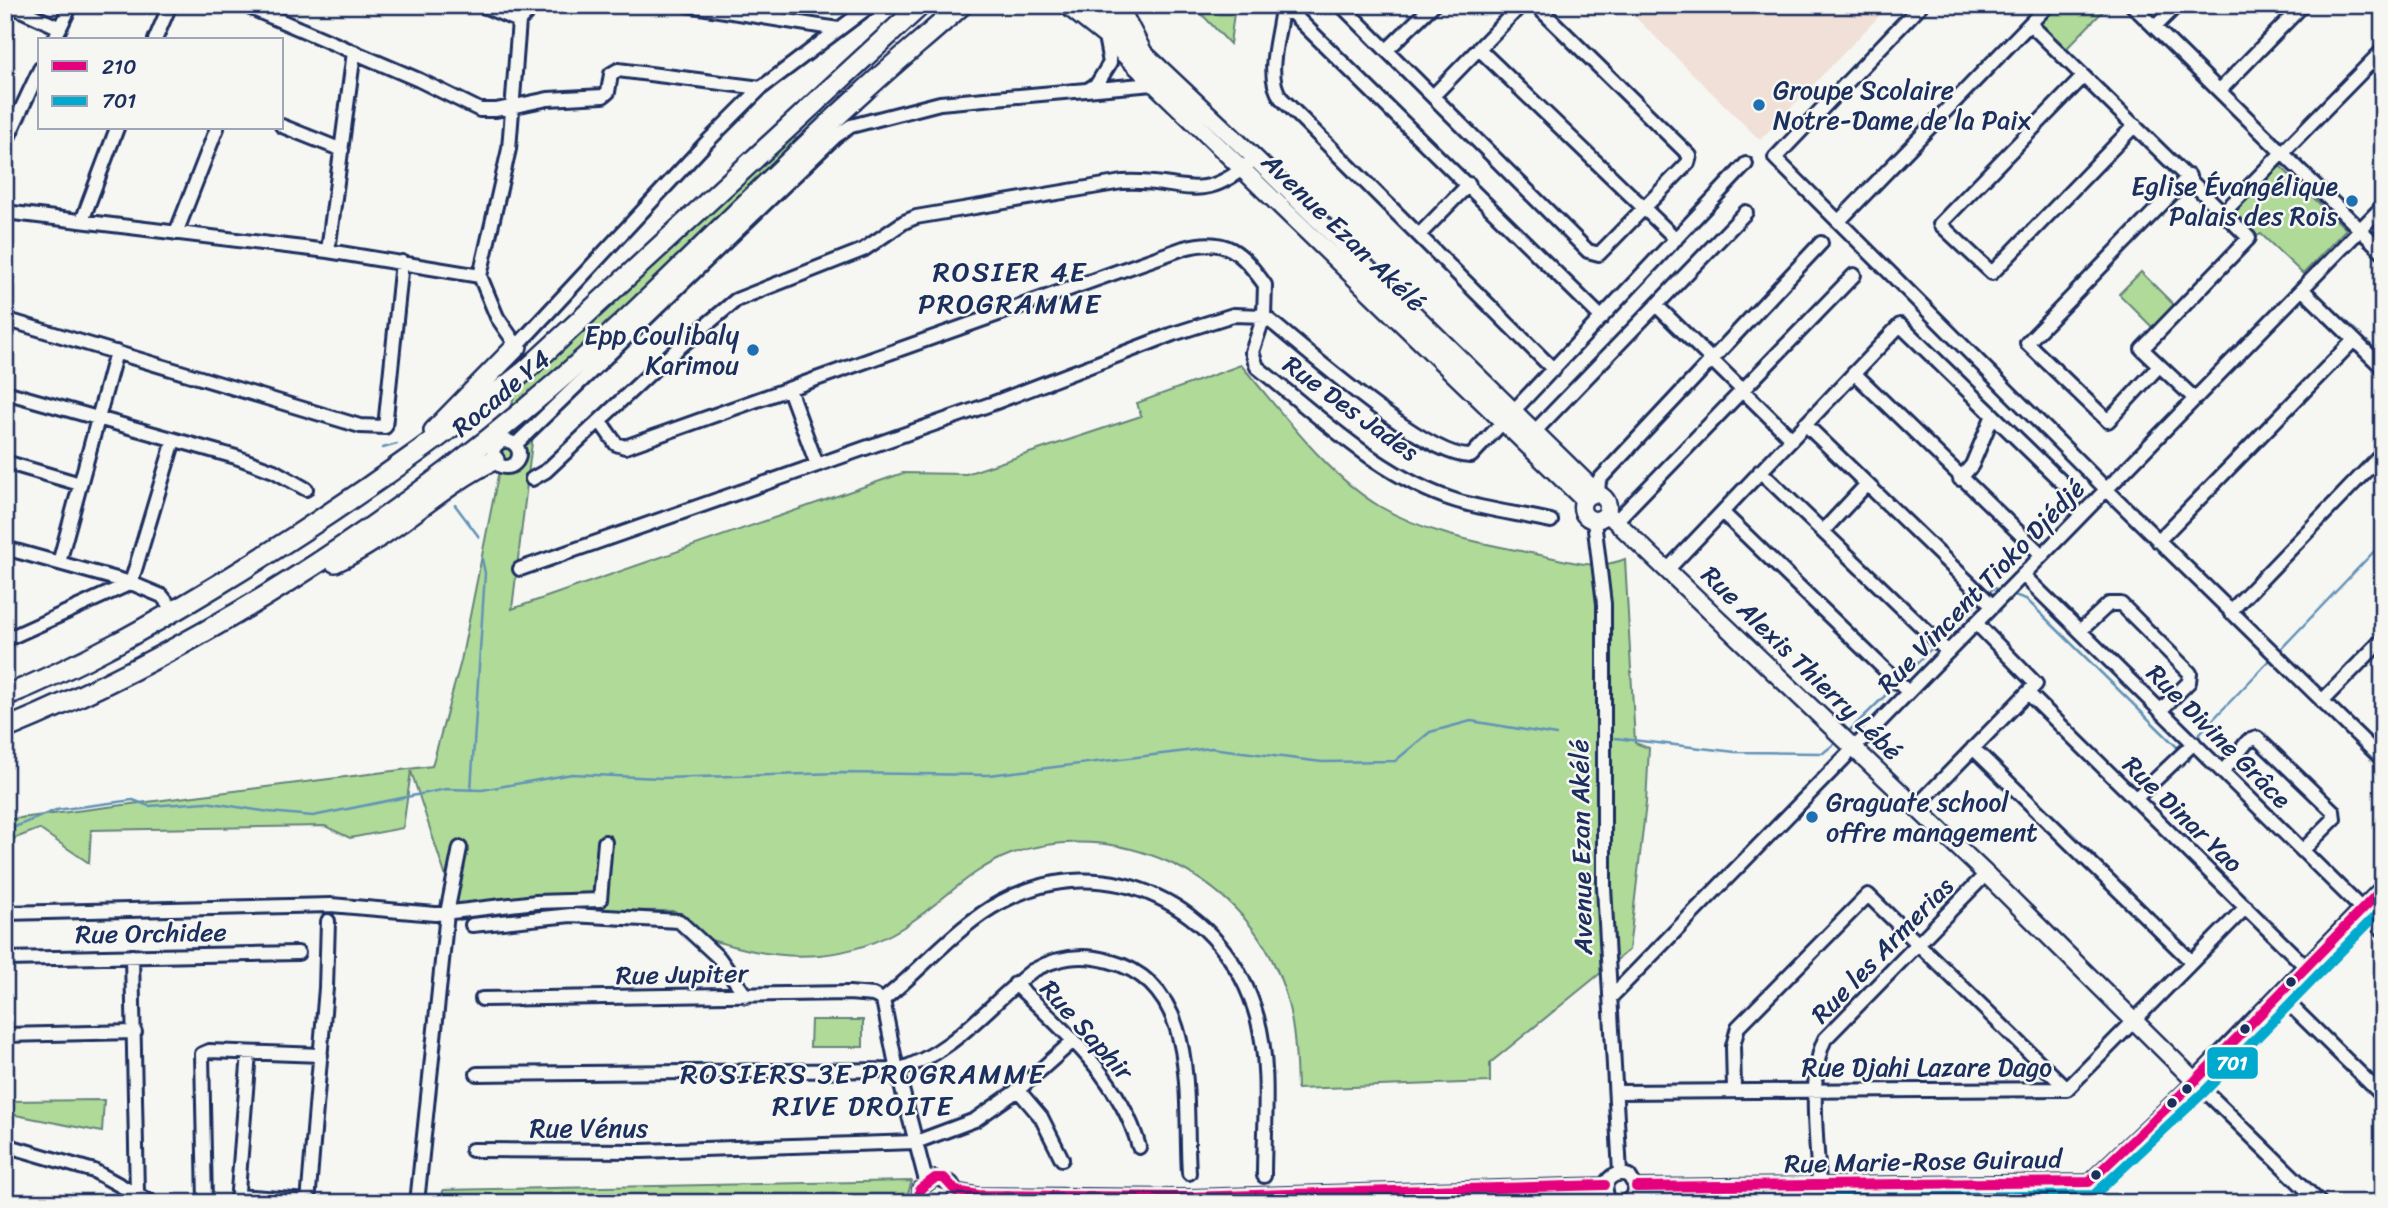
<svg xmlns="http://www.w3.org/2000/svg" width="2388" height="1208" viewBox="0 0 2388 1208" font-family="Sriracha,sans-serif">
<style>
.built{fill:#f0e0d7}
.grass{fill:#afda98;stroke:#65847b;stroke-width:2}
.lines{fill:none;stroke-linecap:round;stroke-linejoin:round}
.stream{stroke:#6293b7;stroke-width:2.5}
.minor-casing{stroke:#1b2f5e;stroke-width:18}
.major-casing{stroke:#1b2f5e;stroke-width:21}
.highway-casing{stroke:#1b2f5e;stroke-width:24}
.minor{stroke:#f6f6f2;stroke-width:12}
.major{stroke:#f6f6f2;stroke-width:16}
.highway{stroke:#f6f6f2;stroke-width:19}
.bus-1-casing{stroke:#f6f6f2;stroke-width:16}
.bus-2-casing{stroke:#f6f6f2;stroke-width:16}
.bus-1{stroke:#e5007d;stroke-width:10}
.bus-2{stroke:#00a9ce;stroke-width:10}
.poi-dot{fill:#1f6fb2;stroke:#f6f6f2;stroke-width:2.5}
.bus-dot{fill:#1b2f5e;stroke:#f6f6f2;stroke-width:2.5}
.labels{text-anchor:middle;dominant-baseline:central;stroke-width:5;stroke-linejoin:round;paint-order:stroke}
.poi-label{font-size:26px;fill:#1b2f5e;stroke:#f6f6f2;text-anchor:start}
.street-label{font-size:26px;fill:#1b2f5e;stroke:#f6f6f2}
.neighbourhood-label{font-size:28px;letter-spacing:2px;fill:#1b2f5e;stroke:#f6f6f2}
.line-badge{stroke:#f6f6f2;stroke-width:2.5}
.badge-label{font-size:19px;text-anchor:middle;font-weight:bold;fill:#fff}
</style>
<rect width="100%" height="100%" fill="#f6f6f2"/>
<filter id="ink" filterUnits="userSpaceOnUse"><feTurbulence type="fractalNoise" baseFrequency=".0143" numOctaves="2"/><feDisplacementMap in="SourceGraphic" scale="14" xChannelSelector="R" yChannelSelector="G"/><feConvolveMatrix kernelMatrix="1 2 1 2 8 2 1 2 1" color-interpolation-filters="sRGB"/></filter>
<g filter="url(#ink)">
<!-- built -->
<path class="built" d="M1623,5h267l-130,135z"/>
<!-- grass -->
<path class="grass" d="M1193,5h42l-5,39z
M2055,5h54l-44,45 -28,-27z
M786,138l57,2 -310,294 -21,175 391,-136 63,1 175,-58 -4,-13 104,-38c40,46 86,110 138,141 45,27 102,37 152,47 31,6 64,19 94,6l10,184 14,5 -3,55 -17,147 -139,113v19l-193,7c-1,-39 -3,-77 -18,-114 -41,-103 -165,-158 -268,-121 -43,16 -71,51 -109,74 -52,32 -112,34 -169,18 -10,-3 -22,-5 -31,-9 -10,-5 -19,-18 -27,-26l-145,-1 -70,10 -49,-149 -8,57 -53,10 -25,-12 -234,4 -2,33 -50,-34 -34,13v-22l427,-54 29,-105 58,-291z
M2279,165l67,64 -43,45 -42,-40 -4,2 -24,-23z
M2141,272l35,35 -22,22 -35,-35z
M811,1020h52v27h-53z
M104,1100l-2,32 -97,-19v-12z
M912,1181l-7,22h-110l-49,-4 -304,4 1,-13z"/>
<g class="lines">
<!-- stream -->
<path class="stream" d="M383,448l14,-4
M455,505l24,32
M1987,594l7,-6 8,2
M2011,594l15,5 154,151
M1942,638l37,-37
M2279,651l104,-109
M1900,681l35,-36
M1848,732l48,-47
M1615,738l120,14 88,1 15,-12
M2197,741l3,-8 72,-75
M2187,758l2,3 4,-10
M471,790l14,-217 -3,-14
M5,831l51,-21 77,-10 16,6 57,-4 63,10 44,4 133,-27 36,1 90,-16 88,4 182,-5 147,2 222,-27 111,14 73,-1 35,-29 41,-11 85,14"/>
<defs>
<path id="minor" d="M10,5l50,23
M244,5l175,75 61,30h16l52,-11 55,-3 5,-4 3,-18 7,-4 143,18
M481,5l38,16
M687,5l151,24
M1341,5l247,246 11,3 89,-91 2,-7 -154,-151
M1921,5l-146,153 332,332 276,270
M2132,5l251,247
M2030,24l219,214 -107,111 53,50
M2155,27l22,-22
M54,40l17,-35
M155,40l15,-35
M1479,49l197,190
M1387,50l46,-45
M2083,77l-143,147 52,49 143,-148
M1089,89l8,-5 13,-21 -5,-27
M2220,90l83,-85
M1433,96l88,-91
M282,126l60,24
M5,144l35,-75
M2225,211l158,-161
M5,212l323,39 152,25 29,-127 10,-128 17,-16
M1840,220l208,-215
M82,221l35,-93
M176,233l41,-105
M1419,235l50,-51
M328,251l26,-199
M480,276l17,41 20,29 189,-203 55,-55 110,-83
M2302,289l81,79
M1656,305l135,133
M5,319l355,107 25,1 17,-165
M2159,366l-51,55 -81,-78 162,-167
M1554,370l-273,-272c-16,-21 -3,-59 0,-83l9,-4 312,307
M1854,373l188,182
M789,389l28,76
M5,392l231,65 38,14 32,18
M600,421l16,23 9,3 559,-199c43,-12 57,4 81,37l-1,31 -12,36 5,15c61,48 124,111 200,134 30,9 63,13 94,20
M1805,424l188,182
M1535,431l211,-219
M493 454a13 13 0 1 1 26 0a13 13 0 1 1-26 0Z
M515,445l251,-242 70,-67 15,-10 89,-23 213,-19
M5,462l75,22
M1760,471l188,181
M532,479l14,-8 116,-109 74,-62 127,-50 41,-28 12,-5 206,-35c64,-4 77,27 133,-24
M1960,479l12,-14 21,-50
M1598,494l1,-14 222,-237
M1723,513l185,179
M1594,521l10,83v283l16,286
M1616,521l238,-246
M1823,531l44,-47
M2158,541l196,-201
M5,548l126,35 31,13 12,15
M59,563l57,-211
M1669,568l231,-243 172,167
M520,569l471,-165 182,-70 60,-19 31,1c38,30 163,143 207,140l275,-292
M2023,575l360,355
M2230,612l153,-159
M2080,631l29,-27h12l69,69 -1,9 -28,28
M5,640l126,-57 43,-143
M2028,693l278,274
M2322,701l61,-62
M1973,748l219,214
M2224,770l24,-29 9,-3 76,73 1,8 -31,31
M2135,799l59,-56
M1916,807l120,-123 -60,-61
M5,913l326,-8 104,9 101,-12 64,-2 5,-58
M472,925l99,-10 108,6 40,37 27,38
M132,956l5,237
M5,959l293,-6
M1015,984c49,46 106,96 124,163
M2279,994l104,102
M1610,998l773,-792
M482,999l367,-6 24,2 10,5
M883,1000c38,-30 76,-76 118,-98 105,-56 225,3 256,115 14,50 7,108 7,159
M883,1000l14,70 29,111
M5,1035l130,-3
M477,1074l420,-4c56,-16 90,-64 135,-99 25,-14 49,-18 77,-10 92,24 75,137 80,212
M1734,1089l-1,-43 5,-19 130,-132 199,194
M1018,1090l23,27 21,42
M1616,1092l451,-3 179,-182
M5,1145l89,26 58,32
M472,1150l170,1 274,-9 59,-22 43,-30 55,-49
M2095,1179l1,24
M1925,1184l1,19
M2001,1184l1,19
M1554,1187v16
M1636,1187l453,-5 106,-101 125,122
M1684,1187l1,16
M1819,1187c-1,-41 -12,-112 6,-148l161,-165
M956,1191l22,4 210,2 417,-12
M237,1196l71,5
M205,1203l-3,-149 7,-3 112,4
M237,1203l12,-150
M308,1203l18,-215 2,-67
M417,1203l30,-290 13,-65
M919,1203l1,-14 15,-11 16,5 5,8v12
M1614,1203l-7,-6 -2,-12c5,-10 13,-14 24,-9l7,11 -3,10 -8,6
M1771,1203v-16
M1849,1203v-18"/>
<path id="major" d="M1066,5l39,31 479,464
M1093,5l162,153 343,336
M1582 507a13 13 0 1 1 26 0a13 13 0 1 1-26 0Z
M1607,513l379,361 209,207 188,-193"/>
<path id="highway" d="M1117,5l24,46
M434,431l83,-85
M335,562c58,-26 102,-75 159,-102
M5,696c75,-30 147,-71 216,-113 106,-65 207,-135 304,-212l396,-366
M5,729c196,-81 379,-199 539,-336 111,-94 210,-202 318,-300 32,-30 67,-58 100,-88"/>
</defs>
<!-- minor casing -->
<use href="#minor" class="minor-casing"/>
<!-- major casing -->
<use href="#major" class="major-casing"/>
<!-- highway casing -->
<use href="#highway" class="highway-casing"/>
<!-- minor -->
<use href="#minor" class="minor"/>
<!-- major -->
<use href="#major" class="major"/>
<!-- highway -->
<use href="#highway" class="highway"/>
<defs>
<path id="bus-1" d="M1636,1187l453,-5 106,-101 188,-193
M919,1203l1,-14 15,-11h9l12,13 22,4 89,1 121,1 417,-12"/>
<path id="bus-2" d="M1636,1201l458,-6 111,-104 178,-183
M1475,1203l130,-4"/>
</defs>
<!-- bus-1 casing -->
<use href="#bus-1" class="bus-1-casing"/>
<!-- bus-2 casing -->
<use href="#bus-2" class="bus-2-casing"/>
<!-- bus-1 -->
<use href="#bus-1" class="bus-1"/>
<!-- bus-2 -->
<use href="#bus-2" class="bus-2"/>
</g>
</g>
<!-- markers -->
<g class="poi-dot">
<circle cx="1759" cy="105" r="7"/>
<circle cx="2352" cy="201" r="7"/>
<circle cx="753" cy="350" r="7"/>
<circle cx="1812" cy="817" r="7"/>
</g>
<g class="bus-dot">
<circle cx="2291" cy="982" r="6"/>
<circle cx="2245" cy="1029" r="6"/>
<circle cx="2187" cy="1089" r="6"/>
<circle cx="2172" cy="1103" r="6"/>
<circle cx="2096" cy="1175" r="6"/>
</g>
<g class="labels">
<!-- poi labels -->
<g class="poi-label">
<text x="1773" y="90">Groupe Scolaire<tspan x="1773" dy="30">Notre-Dame de la Paix</tspan></text>
<text x="2338" y="186" text-anchor="end">Eglise Évangélique<tspan x="2338" dy="30">Palais des Rois</tspan></text>
<text x="739" y="335" text-anchor="end">Epp Coulibaly<tspan x="739" dy="30">Karimou</tspan></text>
<text x="1826" y="802">Graguate school<tspan x="1826" dy="30">offre management</tspan></text>
</g>
<!-- street labels -->
<g class="street-label">
<text transform="translate(1344 232) rotate(44)">Avenue Ezan Akélé</text>
<text transform="translate(501 393) rotate(-40)">Rocade Y4</text>
<text transform="translate(1351 408) rotate(36)">Rue Des Jades</text>
<text transform="translate(1981 586) rotate(-46)">Rue Vincent Tioko Djédjé</text>
<text transform="translate(1802 663) rotate(44)">Rue Alexis Thierry Lébé</text>
<text transform="translate(2219 736) rotate(45)">Rue Divine Grâce</text>
<text transform="translate(2183 814) rotate(44)">Rue Dinar Yao</text>
<text transform="translate(1581 847) rotate(-91)">Avenue Ezan Akélé</text>
<text transform="translate(151 933) rotate(-1)">Rue Orchidee</text>
<text transform="translate(1882 950) rotate(-46)">Rue les Armerias</text>
<text transform="translate(682 974) rotate(-1)">Rue Jupiter</text>
<text transform="translate(1087 1030) rotate(48)">Rue Saphir</text>
<text x="1927" y="1067">Rue Djahi Lazare Dago</text>
<text x="589" y="1128">Rue Vénus</text>
<text transform="translate(1923 1161) rotate(-1)">Rue Marie-Rose Guiraud</text>
</g>
<!-- neighbourhood labels -->
<g class="neighbourhood-label">
<text x="1010" y="271">ROSIER 4E<tspan x="1010" dy="32">PROGRAMME</tspan></text>
<text x="863" y="1073">ROSIERS 3E PROGRAMME<tspan x="863" dy="32">RIVE DROITE</tspan></text>
</g>
</g>
<rect class="line-badge" x="2206" y="1046" width="53" height="34" rx="7" fill="#00a9ce"/>
<g class="badge-label">
<text x="2232" y="1070">701</text>
</g>
<!-- margin -->
<rect width="2388" height="1208" fill="none" stroke="#f6f6f2" stroke-width="28"/>
<rect x="14" y="14" width="2360" height="1180" fill="none" stroke="#1b2f5e" stroke-width="2.5" filter="url(#ink)"/>
<!-- legend -->
<rect x="38" y="38" width="245" height="91" fill="#f6f6f2" stroke="#9ea6b7" stroke-width="2"/>
<rect x="52" y="61" width="35" height="10" fill="#e5007d" stroke="#9ea6b7" stroke-width="2"/>
<text x="102" y="74" font-size="21" fill="#1b2f5e">210</text>
<rect x="52" y="96" width="35" height="10" fill="#00a9ce" stroke="#9ea6b7" stroke-width="2"/>
<text x="102" y="108" font-size="21" fill="#1b2f5e">701</text>
</svg>
